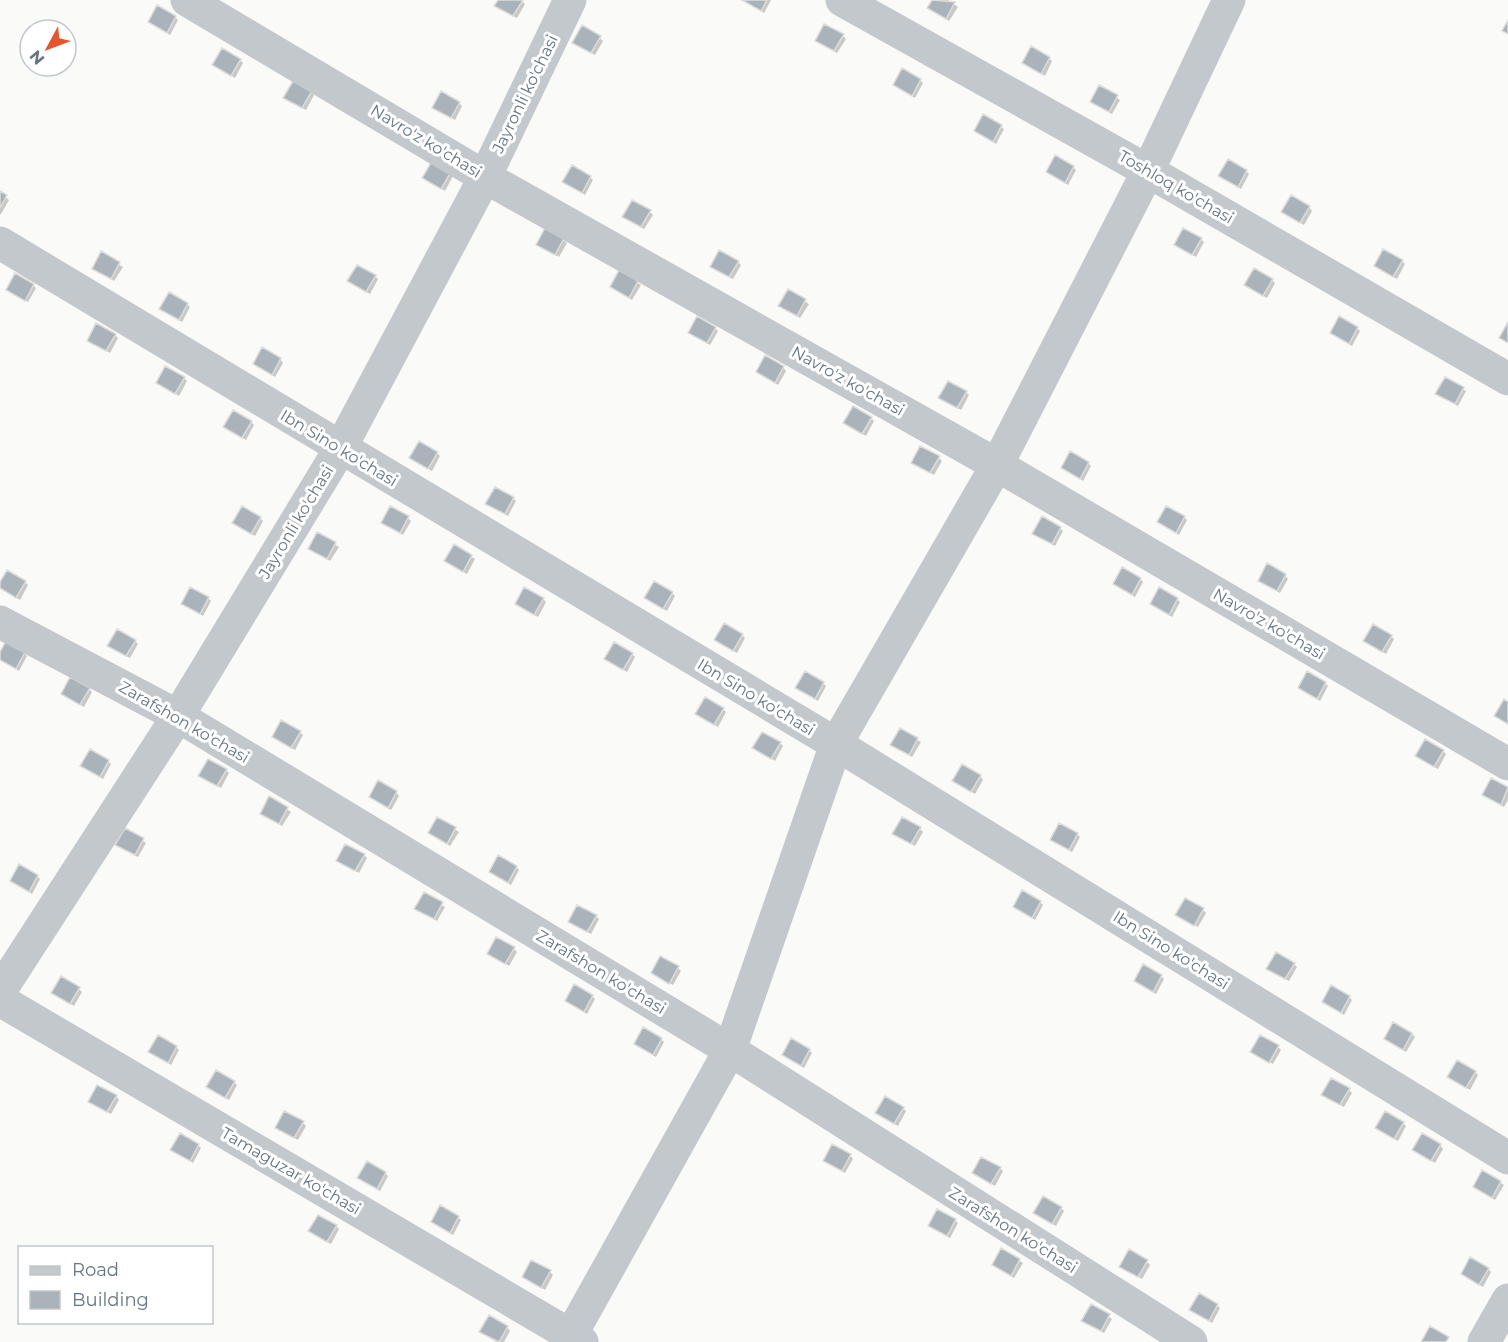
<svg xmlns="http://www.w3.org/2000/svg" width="1508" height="1342" viewBox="0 0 1508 1342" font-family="Montserrat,sans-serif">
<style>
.shadow{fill:#0003}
.building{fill:#aab3b9;stroke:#dcdcda;stroke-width:1.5}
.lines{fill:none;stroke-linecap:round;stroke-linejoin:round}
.minor{stroke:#c3c8cc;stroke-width:33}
.labels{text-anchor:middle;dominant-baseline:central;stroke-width:6;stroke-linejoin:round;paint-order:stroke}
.street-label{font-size:16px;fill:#657683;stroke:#fff}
</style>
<rect width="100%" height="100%" fill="#fafaf8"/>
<!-- shadow -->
<path class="shadow" d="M499,0h21l5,4 -8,14 -18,-9z
M744,0h27l-7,13z
M933,0h15l10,7 -9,14 -20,-13z
M175,17l3,3 -8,15 -20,-13z
M843,36l3,3 -9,14 -20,-12z
M600,38l3,3 -8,14 -18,-10z
M1049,58l3,3 -7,15 -21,-13z
M240,60l3,3 -8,15 -21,-13z
M920,80l3,3 -8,15 -20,-13z
M1100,87l20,13 -8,14 -21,-12z
M311,92l3,3 -8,15 -18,-9z
M459,103l3,3 -7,14 -21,-12z
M984,116l20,13 -8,15 -20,-13z
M1073,167l3,3 -8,15 -20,-13z
M1246,171l3,3 -8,15 -21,-13z
M450,173l3,3 -8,15 -21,-13z
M590,177l3,3 -8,15 -21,-13z
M0,193l9,7 -8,14h-1z
M1309,207l3,4 -8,14 -21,-13z
M650,212l3,3 -9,14 -17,-10z
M1201,239l3,3 -8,15 -17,-10z
M563,240l4,3 -8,14 -18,-10z
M102,254l21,13 -9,14 -17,-10z
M1402,261l3,3 -8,15 -18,-10z
M738,262l3,3 -8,14 -18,-9z
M620,272l21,13 -9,15 -20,-13z
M375,276l3,3 -8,15 -18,-10z
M1272,280l3,3 -8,15 -18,-10z
M33,285l3,3 -8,14 -17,-9z
M788,291l21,13 -9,14 -17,-9z
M187,304l3,3 -8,15 -21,-13z
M715,328l3,3 -8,14 -21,-12z
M1357,328l3,3 -8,15 -21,-13z
M115,335l3,3 -8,15 -18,-10z
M280,359l3,4 -8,14 -21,-13z
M783,367l3,4 -8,14 -21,-13z
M184,378l3,3 -8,15 -21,-13z
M1445,379l21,12 -8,15 -18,-10z
M966,392l3,3 -8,15 -18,-10z
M871,418l3,3 -8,15 -21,-13z
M251,422l3,3 -8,15 -18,-10z
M437,453l3,3 -8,15 -18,-10z
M939,458l3,3 -8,14 -21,-12z
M1088,463l3,3 -8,15 -20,-13z
M513,498l3,3 -8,15 -18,-10z
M1184,517l3,3 -8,15 -21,-13z
M260,518l3,3 -8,15 -18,-10z
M408,518l3,3 -8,14 -21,-13z
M1060,528l3,3 -8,15 -18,-10z
M318,534l21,13 -9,14 -20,-12z
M454,546l21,13 -8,15 -18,-10z
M1285,576l3,3 -8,14 -17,-10z
M1140,579l3,3 -8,15 -21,-13z
M25,582l3,3 -8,15 -20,-12v-3z
M672,593l3,3 -8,15 -18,-10z
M208,598l3,3 -8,15 -21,-12z
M543,599l3,3 -8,15 -18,-10z
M1177,599l3,3 -8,15 -21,-13z
M742,635l3,3 -8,15 -18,-10z
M1391,636l3,3 -8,15 -21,-13z
M135,641l3,3 -8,14 -18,-9z
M24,653l3,3 -8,15 -19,-12v-4z
M632,654l3,3 -8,15 -18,-10z
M823,683l3,3 -8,15 -21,-13z
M1325,683l3,3 -8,15 -21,-13z
M89,689l3,3 -8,15 -21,-13z
M723,709l3,3 -8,15 -21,-13z
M900,730l21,12 -9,15 -17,-10z
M300,732l3,3 -8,15 -18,-10z
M780,743l3,3 -8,15 -21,-13z
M1443,751l3,3 -8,15 -18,-10z
M108,761l3,3 -8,15 -21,-13z
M226,770l3,3 -8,15 -18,-10z
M980,776l3,4 -8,14 -21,-13z
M1492,780l16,9v11l-4,7 -21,-12z
M396,792l3,4 -8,14 -21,-13z
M270,799l21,13 -9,14 -17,-10z
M438,819l21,13 -9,14 -20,-13z
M920,829l3,3 -8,14 -18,-10z
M125,830l21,13 -8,14 -18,-9z
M1077,834l3,3 -8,15 -21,-12z
M364,855l3,3 -8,15 -18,-10z
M516,867l3,3 -8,15 -21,-13z
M37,876l3,3 -8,15 -21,-13z
M424,894l21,13 -8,14 -21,-12z
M1040,902l3,3 -8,15 -18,-11z
M1203,910l3,3 -8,14 -18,-10z
M596,916l3,3 -8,15 -18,-10z
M514,949l3,3 -8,14 -20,-12z
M1294,964l3,3 -8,14 -18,-9z
M678,968l3,3 -8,14 -17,-9z
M1161,976l3,3 -8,15 -21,-13z
M79,989l3,3 -8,14 -21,-13z
M592,996l3,3 -8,15 -20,-13z
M1349,997l3,3 -8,15 -17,-10z
M1412,1034l3,3 -9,15 -21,-13z
M661,1039l3,3 -8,15 -21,-13z
M176,1047l3,3 -8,15 -21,-13z
M1278,1047l3,3 -8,14 -18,-10z
M809,1050l3,3 -8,15 -21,-13z
M1475,1072l3,3 -8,15 -18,-10z
M234,1082l3,3 -8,15 -18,-10z
M1349,1090l3,3 -8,14 -21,-12z
M116,1096l3,4 -8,14 -18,-10z
M903,1108l3,3 -8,15 -18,-10z
M303,1123l3,3 -8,14 -18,-10z
M1403,1123l3,3 -8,15 -18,-10z
M198,1145l3,3 -8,15 -21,-13z
M1440,1145l3,4 -8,14 -21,-13z
M850,1155l3,4 -8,14 -17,-9z
M1000,1168l3,3 -8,15 -21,-13z
M1483,1172l21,13 -9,15 -20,-13z
M385,1173l3,3 -8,15 -18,-10z
M1061,1208l3,3 -8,15 -18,-10z
M458,1217l3,3 -8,15 -21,-13z
M955,1220l3,3 -8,15 -17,-10z
M336,1226l3,3 -8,15 -18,-10z
M1002,1250l21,13 -9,15 -20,-13z
M1147,1262l3,3 -8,14 -18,-10z
M1488,1269l3,3 -8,15 -21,-13z
M550,1272l3,3 -8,15 -21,-13z
M1217,1305l3,3 -8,15 -21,-13z
M1092,1306l20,13 -8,14 -18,-9z
M507,1327l3,4 -6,11h-8l-15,-10z"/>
<!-- building -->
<path class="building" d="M498,0h25l-10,16 -19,-10z
M742,0h25l-6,11z
M932,0l23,2 -9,17 -19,-11z
M157,5l19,11 -9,17 -19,-11z
M1508,20v14l-6,-3z
M824,24l20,10 -10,17 -19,-10z
M582,25l19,11 -10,17 -19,-10z
M1031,46l19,11 -9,17 -19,-11z
M222,48l19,11 -10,17 -19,-11z
M902,68l19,11 -9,17 -19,-11z
M293,81l19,10 -10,17 -19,-10z
M1099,85l19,10 -9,17 -19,-10z
M441,91l19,11 -9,16 -19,-10z
M983,114l19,11 -9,17 -19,-11z
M1055,155l19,11 -9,17 -19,-11z
M1228,159l19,11 -9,17 -20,-11z
M432,161l19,11 -10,17 -19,-11z
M572,165l19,11 -9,17 -20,-11z
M0,191l7,4 -7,13z
M1291,195l19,11 -10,17 -19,-11z
M632,200l19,10 -10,17 -19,-10z
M545,228l19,10 -9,17 -19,-10z
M1183,228l19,10 -10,17 -18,-10z
M1383,249l20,11 -10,17 -19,-11z
M719,250l20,11 -10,16 -19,-10z
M101,251l19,11 -9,17 -19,-10z
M357,265l19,10 -10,17 -19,-11z
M1254,268l19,11 -10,17 -19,-11z
M619,270l19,11 -9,17 -19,-11z
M15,273l19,11 -9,17 -19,-11z
M788,289l18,10 -9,17 -19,-10z
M169,292l19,11 -9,17 -20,-11z
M697,316l19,11 -9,16 -19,-10z
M1339,316l19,11 -9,17 -19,-11z
M1508,322v21l-9,-5z
M96,323l20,11 -10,17 -19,-10z
M262,347l19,11 -9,17 -19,-11z
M765,355l19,11 -9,17 -19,-11z
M165,366l20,11 -10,17 -19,-11z
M1445,377l19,10 -9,17 -20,-10z
M948,381l19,10 -10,17 -19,-10z
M853,406l19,11 -10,17 -19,-11z
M233,410l19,11 -10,17 -19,-11z
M419,441l19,11 -10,17 -19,-11z
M920,446l20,10 -10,17 -19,-10z
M1070,451l19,11 -9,17 -19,-11z
M495,487l19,10 -9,17 -20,-10z
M242,506l19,11 -10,17 -19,-11z
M390,506l19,10 -9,17 -19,-10z
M1166,506l19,10 -9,17 -19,-11z
M1042,516l19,11 -9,17 -20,-10z
M317,532l19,10 -9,17 -19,-10z
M454,544l18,11 -9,17 -19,-11z
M1267,563l19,11 -9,17 -19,-10z
M1122,567l19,11 -9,17 -19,-11z
M7,570l19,11 -10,17 -16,-10v-6z
M654,581l19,11 -10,17 -19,-11z
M190,587l19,10 -9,17 -19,-10z
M524,587l20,11 -10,17 -19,-11z
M1159,587l19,11 -9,17 -19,-11z
M724,623l19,11 -10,17 -19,-11z
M1373,624l19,11 -10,17 -19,-11z
M117,629l19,11 -10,16 -19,-10z
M6,641l19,11 -9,17 -16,-9v-8z
M614,642l19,11 -10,17 -19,-11z
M805,671l19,11 -9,17 -20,-11z
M1307,671l19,11 -9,17 -19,-11z
M70,677l20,11 -10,17 -19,-11z
M705,697l19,11 -10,17 -19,-11z
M1504,699l4,3v22l-14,-8z
M281,720l20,11 -10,17 -19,-11z
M900,728l18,10 -9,17 -19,-10z
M762,732l19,10 -10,17 -19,-11z
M1425,739l19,11 -10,17 -19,-11z
M90,749l19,11 -9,17 -20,-11z
M208,759l19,10 -10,17 -19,-10z
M962,764l19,11 -10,17 -19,-11z
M1491,778l17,9 -7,18 -19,-10z
M378,780l19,11 -9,17 -19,-11z
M269,796l19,11 -9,17 -19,-10z
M437,817l19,10 -9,17 -19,-11z
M902,817l19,10 -10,17 -19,-10z
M1059,823l19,10 -9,17 -19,-10z
M125,828l19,10 -9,17 -20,-10z
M345,844l20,10 -10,17 -19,-10z
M498,855l19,11 -9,17 -19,-11z
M19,864l19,11 -9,17 -19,-11z
M1022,890l19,11 -9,17 -19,-11z
M424,892l19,10 -9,17 -20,-10z
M1185,898l19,10 -10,18 -19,-11z
M577,905l20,10 -10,17 -19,-10z
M496,937l19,10 -10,17 -18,-10z
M1276,952l19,11 -10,16 -19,-10z
M660,956l19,10 -10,18 -18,-11z
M1143,964l19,11 -9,17 -19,-11z
M61,976l19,11 -10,17 -19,-11z
M574,984l19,11 -9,17 -19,-11z
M1331,985l19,11 -9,17 -19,-11z
M1393,1022l19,11 -9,17 -19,-11z
M643,1027l19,11 -9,17 -19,-11z
M158,1035l19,11 -9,17 -20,-11z
M1260,1035l19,10 -10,18 -19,-11z
M791,1038l19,11 -9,17 -19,-11z
M1457,1060l19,11 -10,17 -19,-11z
M216,1070l19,11 -10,17 -19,-11z
M1331,1078l19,10 -10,17 -19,-10z
M97,1085l20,10 -10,17 -19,-10z
M885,1096l19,11 -10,17 -19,-11z
M284,1111l20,10 -10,17 -19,-10z
M1385,1111l19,11 -10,17 -19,-11z
M180,1133l19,11 -9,17 -20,-11z
M1422,1133l19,11 -10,17 -19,-11z
M832,1144l19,10 -9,17 -19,-10z
M981,1157l20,10 -10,17 -19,-11z
M367,1161l19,11 -9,17 -20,-11z
M1482,1170l19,11 -9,17 -19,-11z
M1043,1196l19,11 -10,17 -19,-11z
M440,1205l19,11 -9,17 -19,-11z
M937,1209l19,10 -9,17 -19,-10z
M318,1215l19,10 -10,17 -19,-11z
M1001,1248l19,11 -9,17 -19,-11z
M1129,1249l19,11 -10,17 -19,-10z
M1470,1257l19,11 -10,17 -18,-11z
M531,1260l20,10 -10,18 -19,-11z
M1199,1293l19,11 -9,17 -20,-11z
M1091,1304l19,10 -9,17 -20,-10z
M489,1315l19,11 -9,16 -20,-10z
M1430,1326l19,11 -3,5h-25z"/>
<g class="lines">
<!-- minor -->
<path class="minor" d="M187,0l298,177 512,288 511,299
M842,0l306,171 360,208
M0,243l836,501 672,414
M0,622l178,94 552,334 461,292
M0,991l178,-275 162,-267 145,-272 85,-177
M0,1000l582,342
M571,1335l159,-285 106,-306 161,-279 151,-294 81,-171
M1484,1342l24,-42"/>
</g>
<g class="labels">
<!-- street labels -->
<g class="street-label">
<text transform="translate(525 94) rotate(-64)">Jayronli ko'chasi</text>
<text transform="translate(426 141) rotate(31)">Navro'z ko'chasi</text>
<text transform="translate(1176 187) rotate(30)">Toshloq ko'chasi</text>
<text transform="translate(848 381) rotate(29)">Navro'z ko'chasi</text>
<text transform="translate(339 448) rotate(31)">Ibn Sino ko'chasi</text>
<text transform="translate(296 522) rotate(-59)">Jayronli ko'chasi</text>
<text transform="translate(1269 624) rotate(30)">Navro'z ko'chasi</text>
<text transform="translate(756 697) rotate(31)">Ibn Sino ko'chasi</text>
<text transform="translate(184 722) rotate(30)">Zarafshon ko'chasi</text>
<text transform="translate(1171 950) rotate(32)">Ibn Sino ko'chasi</text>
<text transform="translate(601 972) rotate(31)">Zarafshon ko'chasi</text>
<text transform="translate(291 1171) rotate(30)">Tamaguzar ko'chasi</text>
<text transform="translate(1013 1230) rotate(32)">Zarafshon ko'chasi</text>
</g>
</g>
<!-- legend -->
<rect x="18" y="1246" width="195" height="78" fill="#ffffff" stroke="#c1c8cd" stroke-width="1.5"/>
<rect x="30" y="1266" width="30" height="9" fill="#c3c8cc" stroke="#c1c8cd" stroke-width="1.5"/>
<text x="72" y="1276" font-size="18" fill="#657683">Road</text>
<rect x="30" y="1291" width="30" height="18" fill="#aab3b9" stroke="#c1c8cd" stroke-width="1.5"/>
<text x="72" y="1306" font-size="18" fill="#657683">Building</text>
<!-- north arrow -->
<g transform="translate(48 48) rotate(229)"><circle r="28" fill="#ffffff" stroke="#c1c8cd" stroke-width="1.5"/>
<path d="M0-4.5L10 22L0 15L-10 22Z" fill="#e4572e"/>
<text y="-9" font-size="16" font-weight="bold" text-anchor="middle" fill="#657683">N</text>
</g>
</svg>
